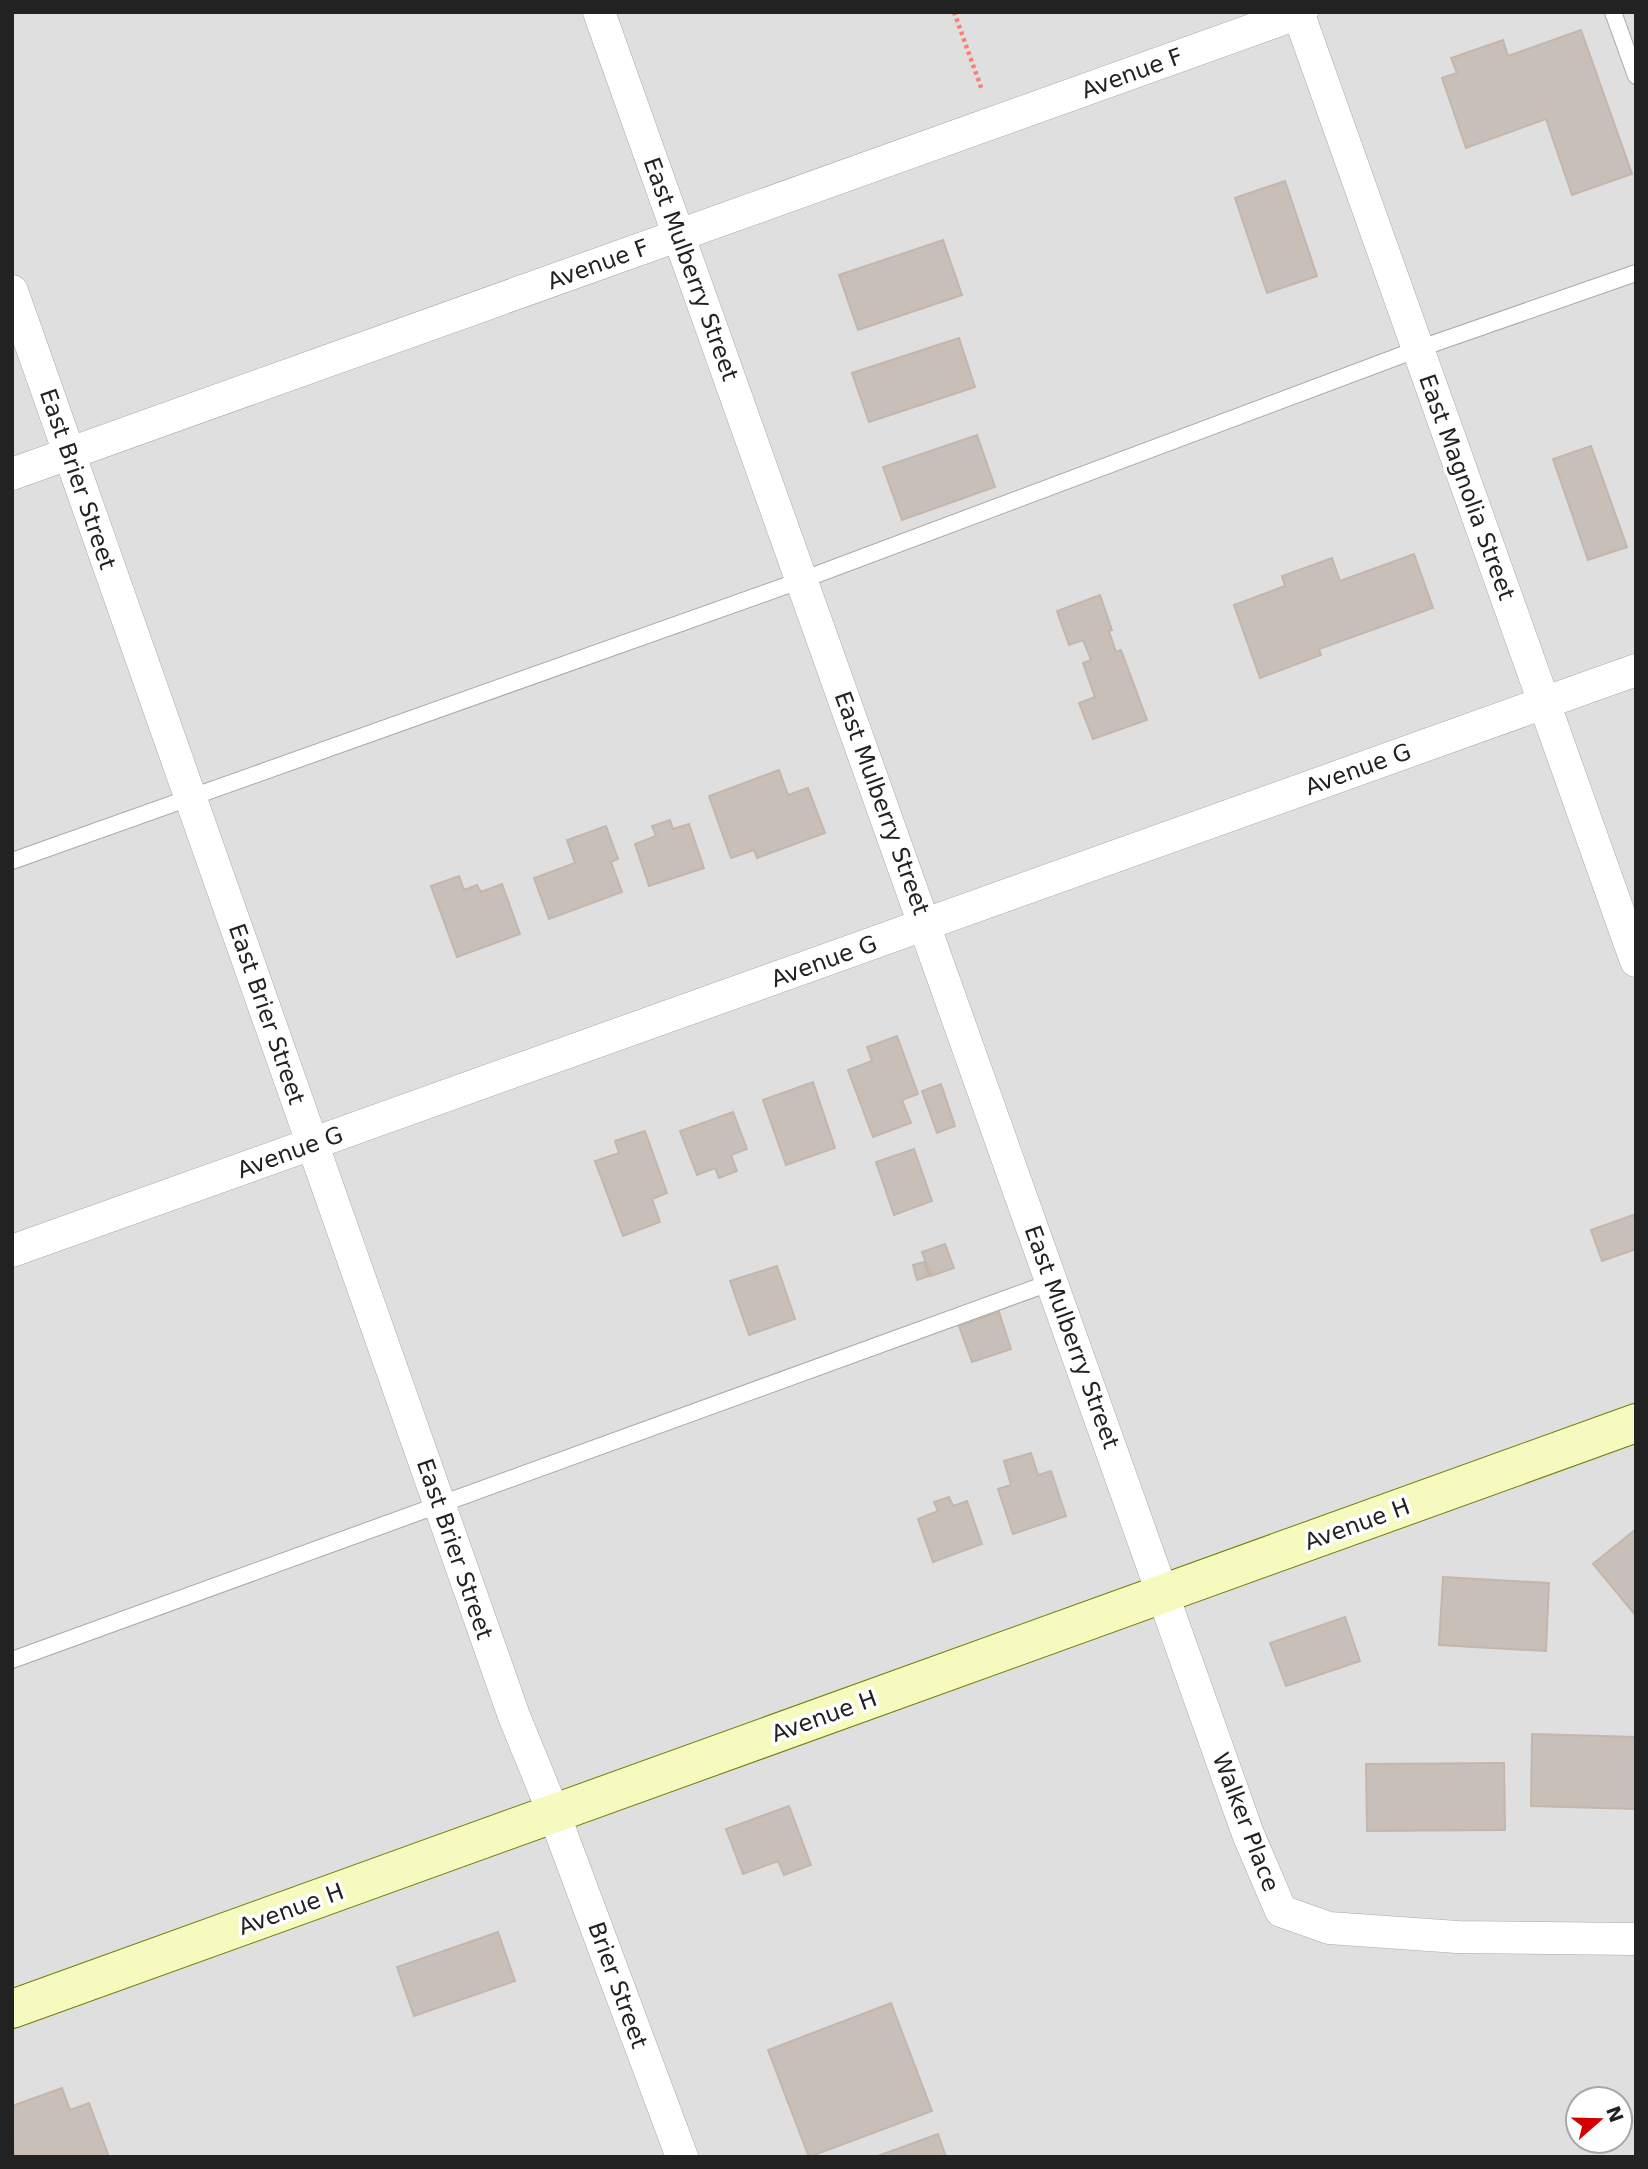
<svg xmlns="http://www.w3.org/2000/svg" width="1648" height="2169" viewBox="0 0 1648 2169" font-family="'DejaVu Sans',sans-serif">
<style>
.residential{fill:#e0dfdf;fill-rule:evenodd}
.building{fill:#c7bfb8;stroke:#c4b6ab;stroke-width:2}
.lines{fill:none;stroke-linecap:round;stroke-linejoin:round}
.lane-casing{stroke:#a9a9a9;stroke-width:18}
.street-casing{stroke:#a9a9a9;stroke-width:33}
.secondary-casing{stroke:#707d05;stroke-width:40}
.path{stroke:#fa8072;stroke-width:4.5;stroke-dasharray:3.5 3.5;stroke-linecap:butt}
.lane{stroke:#fff;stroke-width:16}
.street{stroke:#fff;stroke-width:32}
.secondary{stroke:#f7fabf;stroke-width:38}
.labels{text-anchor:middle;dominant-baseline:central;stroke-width:7;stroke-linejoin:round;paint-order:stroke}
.street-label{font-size:23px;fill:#222;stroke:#fff}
</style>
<rect width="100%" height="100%" fill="#f2efe9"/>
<!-- residential -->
<path class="residential" d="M12,12h1624v2145h-1624zM1578,2099h42v42h-42z"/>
<!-- building -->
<path class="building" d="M1581,30l51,144 -60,21 -26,-76 -80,29 -24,-70 15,-5 -6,-15 52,-18 5,16z
M1285,181l32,95 -50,17 -32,-95z
M943,240l19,55 -104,35 -19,-55z
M959,338l16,49 -106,35 -17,-49z
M977,435l18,52 -93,33 -19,-53z
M1591,446l36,101 -39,13 -35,-101z
M1414,554l19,54 -114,41 2,6 -61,23 -26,-73 51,-19 -3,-10 50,-18 8,23z
M1100,595l12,35 -3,1 7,21 5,-2 26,70 -54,19 -14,-36 16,-6 -12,-34 8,-3 -8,-20 -14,5 -12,-34z
M779,770l9,25 20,-7 17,45 -68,25 -3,-8 -23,8 -22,-62z
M670,820l3,9 16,-5 15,44 -55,18 -14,-42 21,-8 -4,-10z
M606,826l12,33 -7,3 11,30 -73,27 -15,-41 41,-15 -8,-23z
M459,876l5,14 13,-5 4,7 21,-8 18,50 -63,23 -26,-71z
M897,1036l21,58 -16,6 9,23 -38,14 -25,-67 24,-9 -5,-14z
M813,1082l22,66 -49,17 -23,-65z
M941,1084l14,42 -18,7 -15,-42z
M733,1112l14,37 -16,6 6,16 -18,7 -4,-10 -18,7 -17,-44z
M645,1131l22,62 -15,6 8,23 -37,14 -28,-75 24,-8 -4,-12z
M914,1149l18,52 -38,14 -18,-53z
M1633,1215l3,7v27l-34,12 -11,-31z
M945,1244l9,24 -23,8 -9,-24z
M924,1262l5,14 -12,4 -4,-15z
M777,1266l18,53 -46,16 -19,-54z
M999,1312l12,37 -39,13 -13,-36z
M1031,1453l7,22 13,-4 15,45 -53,18 -15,-45 13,-4 -7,-24z
M949,1497l4,9 14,-5 15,43 -49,18 -15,-43 20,-8 -4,-9z
M1636,1529v87l-43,-52z
M1443,1577l106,6 -3,68 -107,-6z
M1345,1617l15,44 -74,25 -16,-43z
M1532,1734l104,3v72l-105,-3z
M1504,1763l1,67 -138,1 -1,-67z
M789,1806l22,59 -27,10 -6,-14 -35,13 -17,-45z
M498,1932l17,49 -101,35 -17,-49z
M891,2003l41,108 -123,46 -41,-107z
M62,2088l8,22 19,-7 20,54h-95l-2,-51z
M938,2134l8,23h-71z"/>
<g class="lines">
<defs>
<path id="lane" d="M1613,12l23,64
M12,861l790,-281 616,-231 218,-76
M12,1660l1040,-378"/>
<path id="street" d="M599,12l649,1822 33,77 48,17 128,9 179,2
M1298,12l338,949
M12,291l502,1425 40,98 128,343
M12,474l1290,-462
M12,1251l1624,-581"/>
<path id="secondary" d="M12,2009l1624,-586"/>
</defs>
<!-- lane casing -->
<use href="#lane" class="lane-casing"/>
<!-- street casing -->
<use href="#street" class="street-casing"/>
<!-- secondary casing -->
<use href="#secondary" class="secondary-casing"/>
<!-- path -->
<path class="path" d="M954,12l28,78"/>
<!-- lane -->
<use href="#lane" class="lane"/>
<!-- street -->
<use href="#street" class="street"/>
<!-- secondary -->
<use href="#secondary" class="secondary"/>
</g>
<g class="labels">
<!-- street labels -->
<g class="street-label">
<text transform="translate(1132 73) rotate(-20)">Avenue F</text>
<text transform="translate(598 264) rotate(-20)">Avenue F</text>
<text transform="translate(691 269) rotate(70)">East Mulberry Street</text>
<text transform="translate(78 479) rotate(71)">East Brier Street</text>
<text transform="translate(1467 487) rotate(70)">East Magnolia Street</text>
<text transform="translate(1358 769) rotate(-20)">Avenue G</text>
<text transform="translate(882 803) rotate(70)">East Mulberry Street</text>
<text transform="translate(824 961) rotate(-20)">Avenue G</text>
<text transform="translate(267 1014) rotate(71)">East Brier Street</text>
<text transform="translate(290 1152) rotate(-20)">Avenue G</text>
<text transform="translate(1072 1337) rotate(70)">East Mulberry Street</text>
<text transform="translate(1357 1524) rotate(-20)">Avenue H</text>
<text transform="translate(455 1549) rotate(71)">East Brier Street</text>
<text transform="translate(824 1716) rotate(-20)">Avenue H</text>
<text transform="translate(1246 1822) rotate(69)">Walker Place</text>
<text transform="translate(291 1909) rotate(-20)">Avenue H</text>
<text transform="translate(618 1985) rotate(70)">Brier Street</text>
</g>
</g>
<!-- border -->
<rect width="1648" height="2169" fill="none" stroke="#222222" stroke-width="28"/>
<!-- north arrow -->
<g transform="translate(1599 2120) rotate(70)"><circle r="33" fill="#ffffff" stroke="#a7a7a7" stroke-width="2"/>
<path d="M0-5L12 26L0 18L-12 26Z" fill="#d40000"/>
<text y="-10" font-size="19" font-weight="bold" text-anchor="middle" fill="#222222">N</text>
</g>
</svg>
